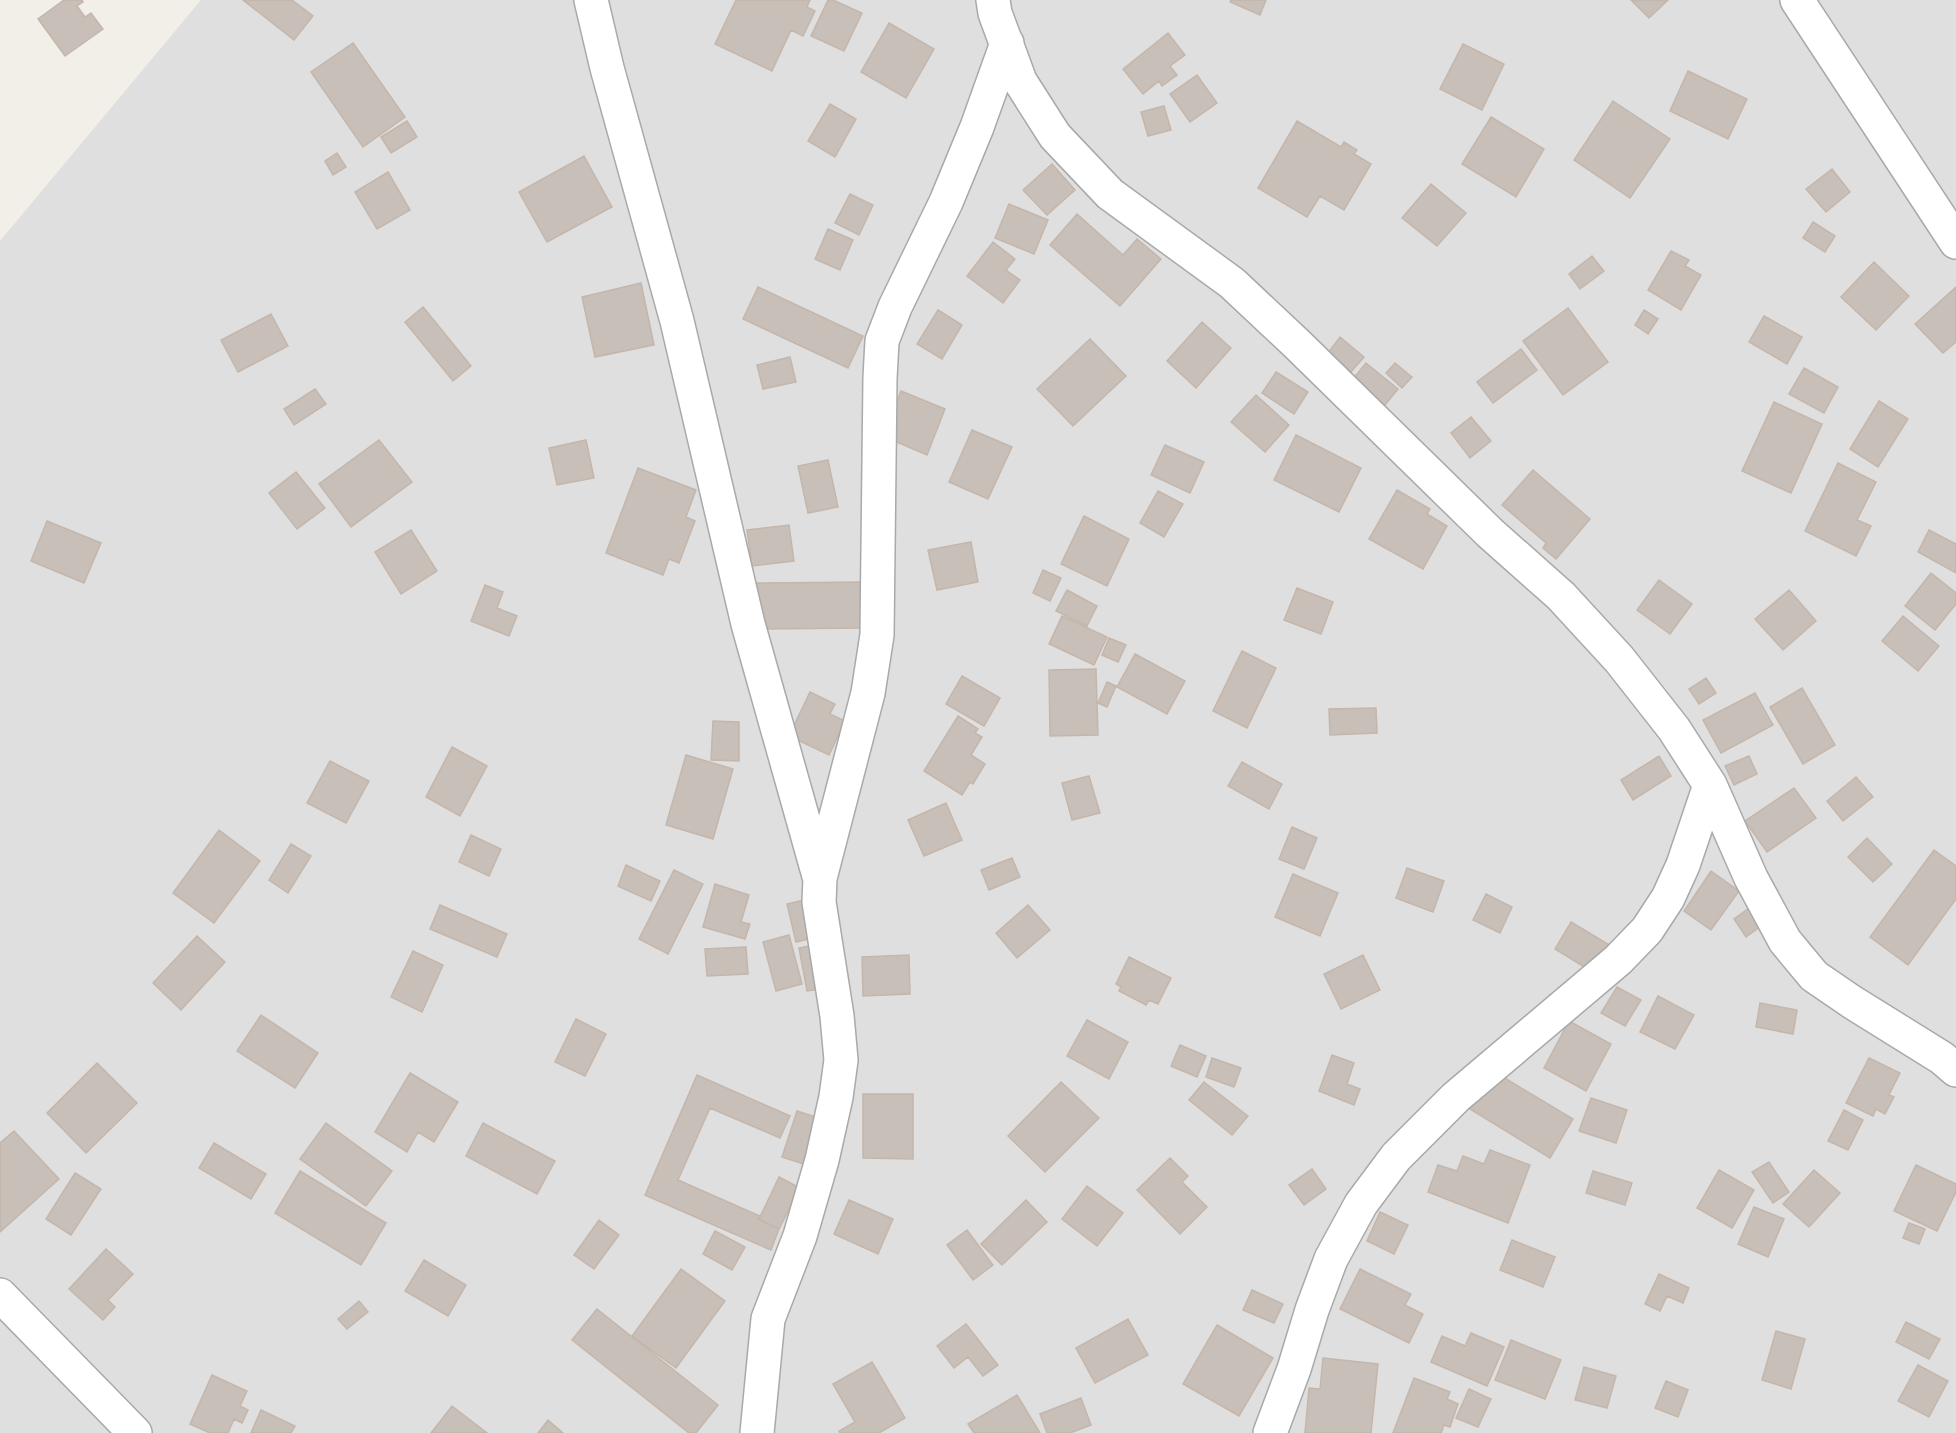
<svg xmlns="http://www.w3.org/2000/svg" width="1956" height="1433" viewBox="0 0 1956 1433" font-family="Helvetica,sans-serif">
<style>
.residential{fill:#e0dfdf}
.building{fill:#c7bfb8;stroke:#c4b6ab;stroke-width:1.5}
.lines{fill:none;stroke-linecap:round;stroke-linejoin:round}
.street-casing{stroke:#a9a9a9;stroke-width:36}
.street{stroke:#fff;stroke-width:33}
</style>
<rect width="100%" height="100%" fill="#f2efe9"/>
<!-- residential -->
<path class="residential" d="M201,0h1755v1433h-1956v-1192z"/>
<!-- building -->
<path class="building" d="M64,0h18l1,2 -6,4 8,11 6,-4 12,16 -38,27 -27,-37z
M243,0h49l21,16 -19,24z
M736,0h74l-3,7 8,4 -12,25 -12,-6 -19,41 -57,-27z
M828,0h5l29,13 -18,38 -33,-15z
M1231,0h35l-6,15 -30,-13z
M1631,0h37l-19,18z
M889,23l45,26 -28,49 -45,-26z
M1168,33l17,22 -15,11 7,9 -15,11 -3,-5 -16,13 -20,-25z
M353,43l52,74 -42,30 -52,-75z
M1463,44l41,20 -22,46 -42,-21z
M1688,71l59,28 -19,40 -58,-28z
M1197,75l20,28 -27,19 -20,-28z
M1613,101l57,38 -40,59 -56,-38z
M830,104l26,15 -21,38 -27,-16z
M1164,106l7,24 -23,6 -7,-24z
M1491,117l53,32 -28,48 -54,-33z
M407,121l10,16 -26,16 -10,-16z
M1297,121l44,26 3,-5 13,8 -3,4 17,10 -27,46 -24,-14 -13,21 -49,-29z
M337,153l9,14 -13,8 -8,-14z
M584,156l28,51 -65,35 -28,-50z
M1052,164l23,26 -28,25 -24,-25z
M1832,169l18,23 -24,20 -20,-23z
M388,172l22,38 -33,19 -22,-37z
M1431,184l35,29 -29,33 -35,-28z
M850,194l23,11 -14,30 -24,-12z
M1009,204l39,16 -14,34 -39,-16z
M1077,214l46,41 14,-16 24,20 -41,47 -70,-61z
M1813,222l22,14 -10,16 -22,-14z
M828,229l25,11 -13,30 -25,-11z
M993,242l22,17 -9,11 14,10 -17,23 -36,-27z
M1671,251l18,9 -4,6 16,9 -20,35 -33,-20z
M1592,256l12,15 -24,18 -11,-15z
M1874,262l35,34 -33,34 -35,-33z
M641,283l13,62 -59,12 -13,-60z
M758,287l105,49 -15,32 -105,-49z
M1956,287v55l-13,11 -28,-29z
M423,307l48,59 -18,15 -48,-59z
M1568,308l40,54 -45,33 -40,-54z
M938,310l24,15 -20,34 -25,-15z
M1644,310l14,9 -10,15 -13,-9z
M271,314l17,32 -50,26 -17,-32z
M1764,316l38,21 -15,27 -38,-22z
M1202,322l29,26 -35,40 -29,-27z
M1340,337l24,20 -13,15 -23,-19z
M1090,339l36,37 -53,50 -36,-37z
M1521,349l16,21 -44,33 -16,-21z
M790,357l6,25 -33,7 -6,-24z
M1366,363l32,26 -13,16 -33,-25z
M1395,363l17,14 -10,11 -16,-15z
M1804,368l34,19 -14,26 -35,-19z
M1276,372l32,20 -14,22 -32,-21z
M315,389l11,15 -32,21 -10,-16z
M901,391l44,18 -18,46 -44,-19z
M1256,395l33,30 -24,27 -34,-30z
M1879,401l29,18 -30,48 -28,-18z
M1774,402l48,22 -31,69 -49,-22z
M1471,417l20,24 -21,17 -19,-25z
M972,430l40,17 -24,52 -39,-17z
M1296,435l65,33 -22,44 -65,-32z
M379,440l33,42 -61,45 -32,-43z
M586,440l8,38 -37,7 -8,-37z
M1165,445l39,17 -14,31 -39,-18z
M828,460l10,47 -30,6 -10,-47z
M1838,463l38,19 -19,38 14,6 -15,30 -51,-25z
M638,468l58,22 -10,27 9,4 -16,42 -10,-4 -6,16 -57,-22z
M1533,470l57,49 -34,40 -13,-11 3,-5 -44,-38z
M296,472l29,36 -28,21 -28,-36z
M1397,490l33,19 -3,5 20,12 -24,43 -54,-30z
M1158,491l25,13 -19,33 -24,-14z
M1084,516l45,23 -22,47 -46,-22z
M47,521l54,22 -17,40 -53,-22z
M789,525l5,36 -42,5 -5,-36z
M411,530l26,41 -36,23 -26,-42z
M1929,530l27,14v29l-38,-21z
M971,542l7,40 -41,8 -9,-40z
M1043,570l18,8 -11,23 -17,-8z
M1931,573l25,20v11l-21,26 -30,-24z
M1659,580l33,24 -22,30 -33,-24z
M865,582v46l-112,1 -1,-46z
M485,585l18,7 -6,16 20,8 -8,20 -38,-15z
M1297,588l36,14 -12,32 -37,-14z
M1067,590l30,16 -10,20 -31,-15z
M1789,590l27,31 -33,29 -28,-31z
M1062,616l45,21 -13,28 -45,-21z
M1903,616l36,30 -21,25 -36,-30z
M1109,638l17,7 -8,17 -16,-7z
M1242,651l34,17 -29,60 -34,-17z
M1135,654l50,27 -18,33 -50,-27z
M1096,669l2,66 -48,1 -1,-66z
M962,676l38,22 -16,28 -38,-22z
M1706,678l10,15 -17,11 -10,-15z
M1107,682l9,4 -9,21 -9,-4z
M1802,688l33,57 -32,19 -33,-57z
M810,692l25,12 -5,10 15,7 -16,34 -40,-19z
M1755,693l18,32 -52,28 -18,-33z
M1376,708l1,25 -47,2 -1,-26z
M958,716l20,13 -3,4 7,4 -11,18 14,9 -12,20 -3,-2 -8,13 -38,-24z
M713,721l26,1v39l-28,-1z
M452,747l35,19 -27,50 -34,-19z
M686,755l47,14 -20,70 -47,-14z
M1659,756l12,20 -38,24 -12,-20z
M1749,756l8,18 -23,11 -9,-19z
M330,761l39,20 -23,42 -39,-20z
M1242,762l40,22 -13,25 -41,-23z
M1089,776l11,37 -28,7 -10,-37z
M1856,777l17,20 -30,24 -16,-20z
M1794,788l22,30 -49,34 -22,-31z
M946,803l16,37 -38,16 -16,-36z
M1292,827l25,11 -13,31 -25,-10z
M219,830l41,31 -46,62 -41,-30z
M471,835l30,14 -12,27 -30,-14z
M1867,838l25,26 -19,18 -25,-25z
M291,844l20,12 -23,37 -19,-13z
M1934,850l22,16v33l-48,66 -38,-28z
M1012,858l8,19 -31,13 -8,-20z
M626,865l34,16 -9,20 -33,-15z
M1407,868l37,13 -11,31 -37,-14z
M674,870l29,14 -35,70 -29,-15z
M1711,871l28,20 -28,39 -27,-19z
M1293,874l45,19 -18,43 -45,-19z
M715,884l34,11 -8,27 9,2 -5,15 -42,-12z
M1486,894l26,13 -12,26 -27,-13z
M812,898l9,38 -25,6 -9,-38z
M440,905l67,29 -10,23 -67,-28z
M1028,905l22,25 -33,28 -21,-25z
M1752,906l13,17 -19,14 -12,-18z
M1571,922l40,24 -17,27 -39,-24z
M789,935l13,49 -26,7 -13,-49z
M197,936l28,26 -44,48 -28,-27z
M820,944l8,44 -21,3 -8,-43z
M746,947l2,27 -41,2 -2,-27z
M413,951l30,14 -21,47 -31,-15z
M909,955l1,39 -47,2 -1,-39z
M1363,955l17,35 -39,19 -17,-35z
M1129,957l42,21 -13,26 -9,-4 -3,5 -27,-14 2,-4 -5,-3z
M1617,987l24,13 -16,26 -24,-13z
M1658,996l36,19 -19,34 -35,-17z
M1760,1003l37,7 -4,24 -37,-7z
M261,1015l57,38 -23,35 -58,-37z
M576,1019l30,15 -21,42 -30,-14z
M1087,1020l41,22 -19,37 -42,-23z
M1569,1021l42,23 -25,47 -42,-23z
M1180,1045l26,11 -9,21 -26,-11z
M1332,1055l22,8 -7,21 13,5 -6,16 -35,-14z
M1212,1058l29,10 -7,19 -28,-10z
M1869,1058l31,15 -11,22 5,2 -9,17 -9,-5 -3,7 -27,-13z
M97,1063l40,40 -51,50 -39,-40z
M1488,1068l85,51 -23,39 -85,-52z
M410,1073l48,29 -24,40 -16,-10 -11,20 -32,-20z
M697,1075l93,41 -10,22 -70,-30 -32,72 82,36 -2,3 21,10 -8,21 -126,-55z
M1061,1082l38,36 -54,54 -37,-36z
M1204,1082l44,34 -16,19 -43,-35z
M863,1094h50v65l-50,-1z
M1591,1098l36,12 -11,33 -37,-12z
M1844,1110l19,10 -15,30 -20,-9z
M797,1111l28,9 -15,46 -28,-9z
M326,1123l66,48 -26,35 -66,-47z
M483,1123l72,38 -18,33 -71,-38z
M14,1131l45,48 -59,53v-89z
M214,1143l52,31 -15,25 -52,-31z
M1490,1150l40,15 -22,58 -80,-31 10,-27 19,6 6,-15 21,8z
M1170,1158l18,18 -6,6 25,25 -27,27 -43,-44z
M1769,1162l20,30 -16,11 -21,-31z
M1916,1165l40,19v8l-19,39 -43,-20z
M1312,1169l14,20 -22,16 -15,-20z
M1719,1170l35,20 -22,38 -35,-20z
M1814,1170l26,23 -31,34 -26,-23z
M300,1171l86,52 -25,42 -86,-52z
M1593,1171l39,12 -7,22 -39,-12z
M75,1173l26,16 -30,46 -25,-16z
M779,1177l21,11 -21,41 -20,-10z
M1087,1186l36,27 -26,33 -35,-27z
M849,1200l44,19 -15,35 -44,-20z
M1026,1200l21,22 -45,43 -21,-21z
M1754,1207l30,12 -16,38 -30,-13z
M1380,1212l28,13 -14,29 -27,-13z
M599,1220l20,15 -25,34 -20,-14z
M1909,1223l16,6 -6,15 -16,-6z
M967,1230l26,35 -20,15 -26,-35z
M715,1231l30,16 -13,23 -29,-16z
M1512,1240l43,17 -12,30 -43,-17z
M106,1249l27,25 -25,26 7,7 -12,13 -34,-31z
M424,1260l42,25 -18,31 -43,-25z
M681,1269l44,32 -49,67 -44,-32z
M1360,1269l51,25 -6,11 18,9 -14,29 -69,-34z
M1659,1274l30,14 -6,15 -16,-7 -7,15 -15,-7z
M1252,1290l31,14 -9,19 -31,-13z
M359,1301l9,11 -21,17 -9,-10z
M597,1309l121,96 -22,28h-7l-117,-93z
M1128,1319l20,36 -53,28 -19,-35z
M1906,1322l34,17 -11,20 -33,-17z
M966,1324l32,41 -15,11 -15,-19 -14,11 -17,-22z
M1217,1325l56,33 -34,58 -56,-32z
M1776,1331l29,8 -14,50 -29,-9z
M1471,1333l33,14 -17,39 -56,-24 11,-26 23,10z
M1511,1340l50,20 -16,39 -50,-19z
M1323,1358l55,6 -7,69h-66l4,-45 11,1z
M872,1362l33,56 -26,15h-39l-1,-2 16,-9 -22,-38z
M1918,1365l30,16 -19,36 -31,-16z
M1584,1367l32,9 -9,32 -32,-8z
M212,1375l35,16 -7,15 8,4 -6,13 -8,-4 -6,14h-18l-20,-9z
M1414,1378l36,14 -3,7 11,5 -8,23 -6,-2 -3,8h-48z
M1666,1381l22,9 -10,27 -23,-9z
M1469,1389l22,10 -13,28 -22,-9z
M1017,1395l23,38h-66l-6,-9z
M1081,1398l10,27 -21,8h-23l-7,-19z
M452,1406l35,27h-56z
M261,1410l34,16 -4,7h-40z
M548,1420l15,13h-25z"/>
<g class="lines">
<defs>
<path id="street" d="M591,0l16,68 70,253 71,303 71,252
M993,0l2,13 25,68 35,55 55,58 122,89 65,61 193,189 71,63 58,63 55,70 36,56 41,93 34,63 29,35 38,26 90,56 14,12
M1797,0l159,242
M0,1295l135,138
M757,1433l11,-114 32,-83 22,-76 14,-63 5,-37 -4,-44 -18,-114 1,-24 48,-185 9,-58 3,-257 2,-37 13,-34 51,-105 31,-75 30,-84
M1270,1433l24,-64 18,-59 19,-51 30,-55 35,-47 60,-60 162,-137 29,-30 21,-32 15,-33 27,-80"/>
</defs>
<!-- street casing -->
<use href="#street" class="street-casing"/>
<!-- street -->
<use href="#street" class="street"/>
</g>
</svg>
